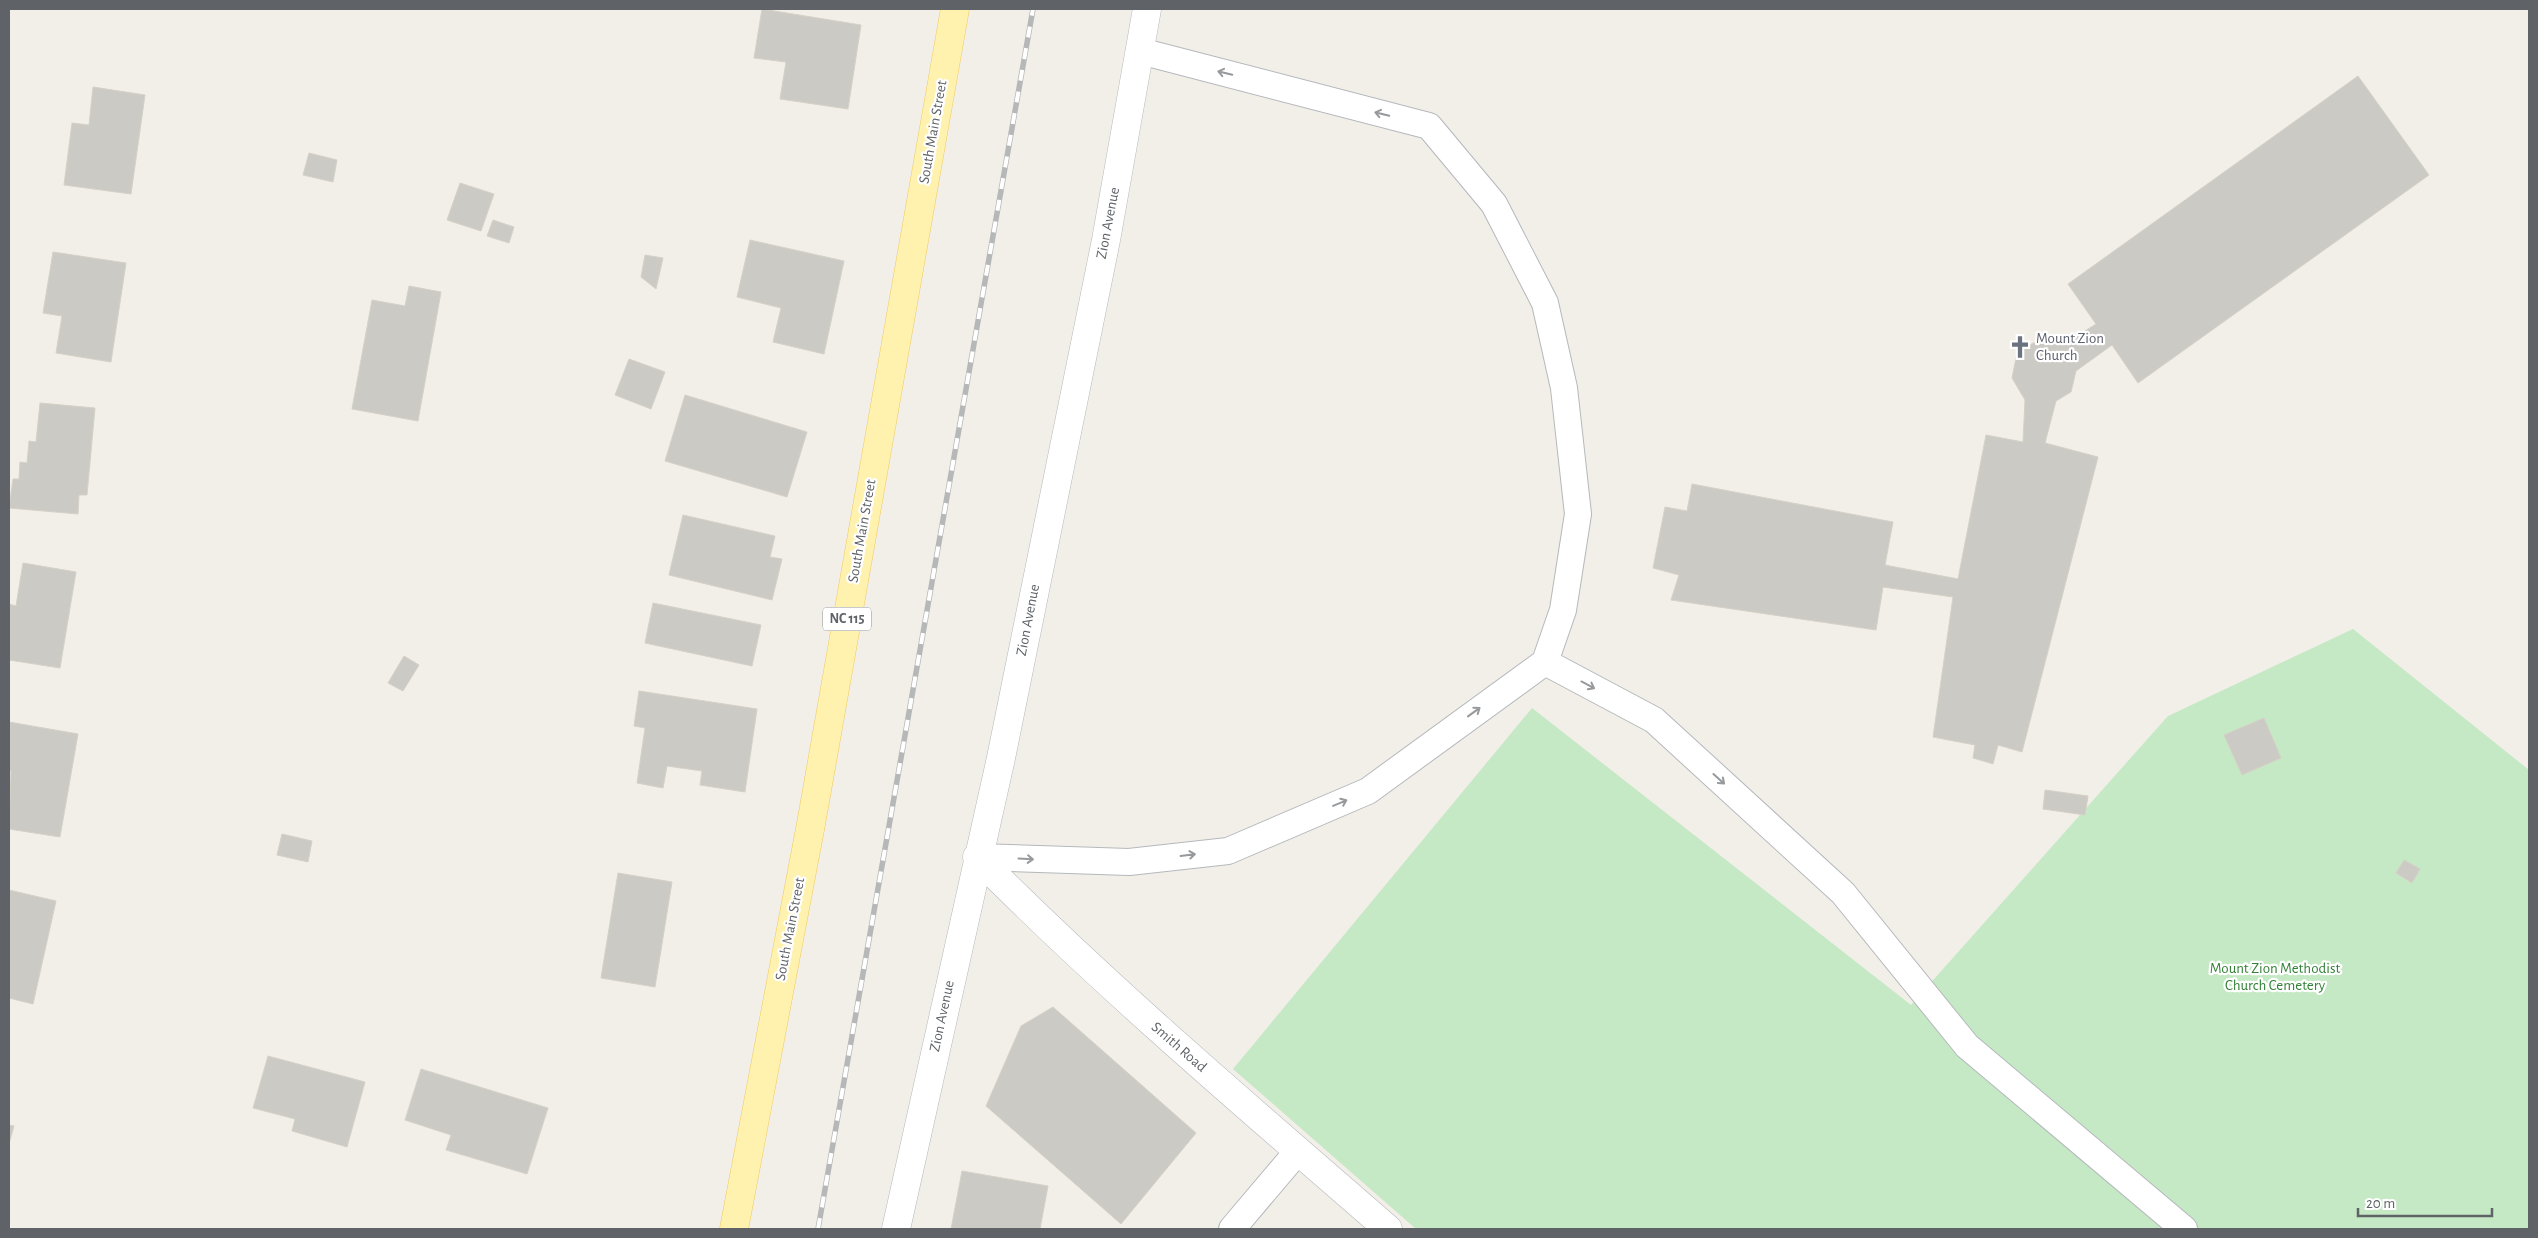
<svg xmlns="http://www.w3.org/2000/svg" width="2538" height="1238" viewBox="0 0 2538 1238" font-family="'Alegreya Sans',sans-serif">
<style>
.green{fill:#c5e8c5}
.building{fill:#cccac5;stroke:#d6d1c6}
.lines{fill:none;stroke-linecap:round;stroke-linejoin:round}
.lane-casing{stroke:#b5b8bc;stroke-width:28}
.street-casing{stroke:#b5b8bc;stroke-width:29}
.primary-casing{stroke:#f2c960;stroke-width:29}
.lane{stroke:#fff;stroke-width:26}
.street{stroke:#fff;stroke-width:28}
.primary{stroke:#fff2af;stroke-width:28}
.rail-casing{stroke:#b6b7b8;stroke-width:5.5}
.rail{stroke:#fff;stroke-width:4;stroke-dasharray:11;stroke-linecap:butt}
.oneway{stroke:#979a9d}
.labels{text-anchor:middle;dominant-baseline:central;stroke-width:4.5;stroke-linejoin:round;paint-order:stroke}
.shield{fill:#fff;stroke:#8f9295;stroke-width:1}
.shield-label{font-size:14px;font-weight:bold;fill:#5f6368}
.street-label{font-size:15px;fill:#5f6368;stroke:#fff}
.worship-label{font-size:15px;fill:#5b616d;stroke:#fff;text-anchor:start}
.park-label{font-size:15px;fill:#348238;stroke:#fff}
</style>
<rect width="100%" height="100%" fill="#f1efe8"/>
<!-- green -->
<path class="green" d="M2353,629l176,141v459h-1113l-183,-160 299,-361 379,297 257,-289z"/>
<!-- building -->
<path class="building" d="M762,9l99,16 -13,84 -68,-10 6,-37 -32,-4z
M2358,76l71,99 -291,208 -26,-38 -36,26 -5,21 -15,9 -11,42 53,14 -76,295 -24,-7 -5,19 -20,-6 2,-13 -42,-8 20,-140 -70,-10 -7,43 -205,-30 8,-25 -26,-7 12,-61 22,4 5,-27 201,38 -8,43 73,14 28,-144 37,7 2,-42 -13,-22 5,-25 21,-13 25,5 33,-21 -28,-40z
M93,87l52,8 -14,99 -67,-9 8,-62 17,2z
M309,153l28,7 -4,22 -30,-7z
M460,183l34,11 -13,37 -34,-11z
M493,220l21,7 -5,16 -22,-7z
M750,240l94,21 -20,93 -51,-12 8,-34 -44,-11z
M53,252l73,11 -15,99 -55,-9 6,-37 -19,-3z
M645,255l18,3 -7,31 -15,-12z
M409,286l32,6 -23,129 -66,-12 20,-109 33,6z
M629,359l36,13 -14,37 -36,-14z
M685,395l122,37 -20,65 -122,-36z
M40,403l55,5 -8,87h-8l-1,19 -69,-6 4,-29h6l1,-17 7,1 2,-22 7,1z
M683,515l92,21 -5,21 12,2 -10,41 -103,-25z
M23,563l53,9 -16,96 -51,-8v-56l7,2z
M653,603l108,22 -9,41 -107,-23z
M404,656l15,9 -16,26 -15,-8z
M639,691l118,18 -12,83 -45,-7 2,-14 -35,-5 -4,22 -26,-5 8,-55 -11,-2z
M2264,718l17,40 -39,17 -18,-40z
M9,722l69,12 -18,103 -51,-8 2,-58 -2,-1z
M2045,790l43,6 -3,19 -42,-6z
M282,834l30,7 -4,21 -31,-7z
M2404,860l16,9 -8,14 -16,-10z
M618,873l54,9 -17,105 -54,-9z
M9,890l47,11 -23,103 -24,-6z
M1053,1007l143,126 -75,91 -135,-118 35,-80z
M268,1056l97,26 -18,65 -55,-16 3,-12 -42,-11z
M421,1069l127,39 -21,66 -81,-24 5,-15 -46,-15z
M9,1125l5,1 -5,18z
M962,1171l86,15 -8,43h-89z"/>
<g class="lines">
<defs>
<path id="lane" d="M1545,662l109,58 189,173 124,153 217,183
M977,857l152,5 99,-11 140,-60 177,-129 18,-52 15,-96 -14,-126 -19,-85 -51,-99 -65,-78 -289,-75
M1232,1229l66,-78"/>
<path id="street" d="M977,857c130,131 272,251 411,372
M896,1229l105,-471 105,-518 41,-231"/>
<path id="primary" d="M734,1229l77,-405 144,-815"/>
</defs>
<!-- lane casing -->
<use href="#lane" class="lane-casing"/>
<!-- street casing -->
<use href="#street" class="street-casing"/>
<!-- primary casing -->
<use href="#primary" class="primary-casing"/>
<!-- lane -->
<use href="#lane" class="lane"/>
<!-- street -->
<use href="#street" class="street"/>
<!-- primary -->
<use href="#primary" class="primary"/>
<defs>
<path id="rail" d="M818,1229l215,-1220"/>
</defs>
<!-- rail casing -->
<use href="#rail" class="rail-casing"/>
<!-- rail -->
<use href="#rail" class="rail"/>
</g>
<!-- one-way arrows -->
<defs><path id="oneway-shaft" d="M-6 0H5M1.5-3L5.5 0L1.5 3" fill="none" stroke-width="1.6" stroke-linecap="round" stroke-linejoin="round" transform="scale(1.25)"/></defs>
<g class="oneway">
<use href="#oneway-shaft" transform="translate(1225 73) rotate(-166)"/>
<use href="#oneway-shaft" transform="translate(1382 114) rotate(-166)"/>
<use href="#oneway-shaft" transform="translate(1588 685) rotate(28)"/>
<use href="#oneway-shaft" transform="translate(1474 712) rotate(-36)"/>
<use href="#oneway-shaft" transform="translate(1719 779) rotate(42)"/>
<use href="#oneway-shaft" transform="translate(1340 803) rotate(-23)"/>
<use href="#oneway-shaft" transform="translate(1188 855) rotate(-7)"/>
<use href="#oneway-shaft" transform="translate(1026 859) rotate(3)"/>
</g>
<!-- icons -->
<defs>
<symbol id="church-bare" viewBox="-9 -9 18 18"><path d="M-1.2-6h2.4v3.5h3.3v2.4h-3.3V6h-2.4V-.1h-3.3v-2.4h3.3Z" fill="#6b7280" stroke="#fff" stroke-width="2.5" paint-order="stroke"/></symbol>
</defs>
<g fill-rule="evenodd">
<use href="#church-bare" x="2004" y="331" width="32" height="32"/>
</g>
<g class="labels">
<!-- shield labels -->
<rect class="shield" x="823" y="607.5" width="48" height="23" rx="4"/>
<g class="shield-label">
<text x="847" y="619">NC 115</text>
</g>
<!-- street labels -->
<g class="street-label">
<text transform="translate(933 132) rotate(-80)">South Main Street</text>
<text transform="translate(1108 223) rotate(-79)">Zion Avenue</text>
<text transform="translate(862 531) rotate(-80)">South Main Street</text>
<text transform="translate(1028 620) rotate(-79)">Zion Avenue</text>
<text transform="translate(790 929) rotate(-79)">South Main Street</text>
<text transform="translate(942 1016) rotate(-78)">Zion Avenue</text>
<text transform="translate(1179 1047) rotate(41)">Smith Road</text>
</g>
<!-- worship labels -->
<g class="worship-label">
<text x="2036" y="338">Mount Zion<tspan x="2036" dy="17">Church</tspan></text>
</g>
<!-- park labels -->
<g class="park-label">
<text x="2275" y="968">Mount Zion Methodist<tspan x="2275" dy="17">Church Cemetery</tspan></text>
</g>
</g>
<!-- border -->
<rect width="2538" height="1238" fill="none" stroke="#5f6368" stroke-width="20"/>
<!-- scale -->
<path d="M2358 1208v8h134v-8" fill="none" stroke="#5f6368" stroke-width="2.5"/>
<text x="2366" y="1208" font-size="15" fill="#5f6368" stroke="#ffffff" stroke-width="4" paint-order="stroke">20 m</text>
</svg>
